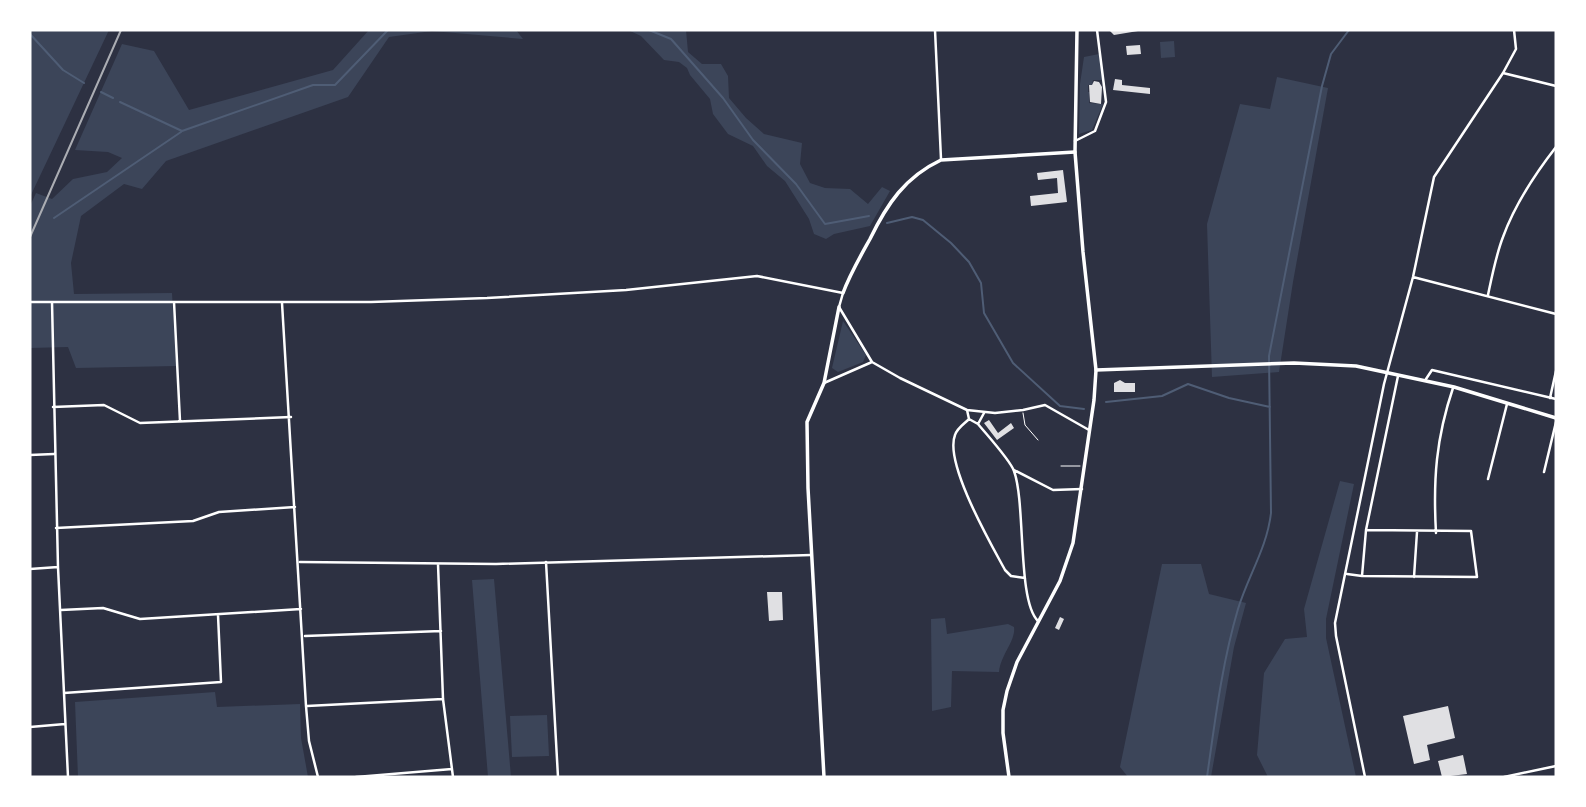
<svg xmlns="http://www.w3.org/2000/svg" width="1586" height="807" viewBox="0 0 1586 807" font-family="Helvetica,sans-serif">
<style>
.green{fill:#3c4559}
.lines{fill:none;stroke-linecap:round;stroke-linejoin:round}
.stream{stroke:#4f5d75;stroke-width:2}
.building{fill:#e0e0e3}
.path{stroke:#fff;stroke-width:1}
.service{stroke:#fff;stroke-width:1}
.minor{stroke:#fff;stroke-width:2.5}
.tertiary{stroke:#fff;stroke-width:3.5}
.secondary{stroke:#fff;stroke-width:3.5}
.rail{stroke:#abadb3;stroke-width:2}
</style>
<rect width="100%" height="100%" fill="#2d3142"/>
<!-- green -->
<path class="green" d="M30,30h79l-79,167z
M369,30h147l7,9 -91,-8 -43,6 -41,60 -182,64 -24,28 -18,-5 -43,32 -10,47 3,31 98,-1 4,73 -100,2 -8,-21 -38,1v-142l6,-13 16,6 21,-20 34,-7 15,-14 -14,-6 -33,-2 47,-106 32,7 35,59 144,-40z
M628,30h58l2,22 14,12h19l7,12 1,22 17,20 18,16 38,9 -2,21 10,19 15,5 25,1 18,15 14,-17 8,4 -20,35 -36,8 -8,5 -12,-5 -5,-15 -24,-38 -18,-15 -14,-20 -25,-12 -15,-20 -3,-15 -20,-24 -3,-7 -8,-6 -15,-2 -23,-24z
M1174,41l1,16 -14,1 -1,-16z
M1099,54l4,26h-10l-1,5h-4v7h2l-1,11 14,1 -11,26 -13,4 1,-50 4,-27z
M1277,77l51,11 -35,194 -14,90 -67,5 -5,-153 33,-120 30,5z
M843,321l23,34 -3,7 -25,10 -6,-4z
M1340,481l14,3 -28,135v19l30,139h-88l-11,-22 7,-82 21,-34 22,-2 -3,-28z
M1162,564h39l8,30 37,9 -12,44 -23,130h-83l-8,-10z
M494,579l17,198h-23l-16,-197z
M945,618l2,16 61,-10 6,3c2,14 -13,27 -15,45l-47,-1 -1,36 -19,4 -1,-92z
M215,692l2,15 83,-3 1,34 7,39h-230l-3,-75z
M547,715l2,41 -37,1 -2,-41z"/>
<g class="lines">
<!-- stream -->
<path class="stream" d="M649,30l22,9 52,59 30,42 43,44 29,40 44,-8
M30,34l33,36 21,13
M101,92l12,6
M120,102l62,29 131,-46h22l53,-55
M54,218l127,-86
M887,223l25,-6 11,3 28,23 18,19 12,21 3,30 29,50 47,43 24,3
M1106,402l56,-6 26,-12 41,14 41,9
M1207,777c8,-56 15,-114 31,-168 10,-33 29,-61 33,-96l-2,-157 53,-270 9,-32 18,-24"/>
</g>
<!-- building -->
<path class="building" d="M1109,30h29v1l-24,4z
M1140,45l1,9 -14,1 -1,-9z
M1115,79l7,1v5l28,3v6l-37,-4z
M1094,81l5,1 3,5 -1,17 -11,-2 -1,-17h3z
M1063,170l4,32 -36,4 -1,-10 28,-3 -1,-15 -19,2 -1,-7z
M1120,380l5,3h10v9h-21v-9z
M989,420l9,13 13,-10 3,5 -17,12 -13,-17z
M767,592h15l1,28 -14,1z
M1060,617l4,2 -5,11 -4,-2z
M1448,706l7,32 -28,7 3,15 -16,4 -11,-48z
M1463,755l4,19 -25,3 -4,-16z"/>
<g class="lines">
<!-- path -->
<path class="path" d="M1061,466h19"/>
<!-- service -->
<path class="service" d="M1023,413l2,12 13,15"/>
<!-- minor -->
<path class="minor" d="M935,30l6,129
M1503,73l53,13
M1075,141l20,-10 11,-29 -9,-72
M1413,277l143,37
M1488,295c4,-19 8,-40 15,-58 12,-33 32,-63 53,-90
M30,302h341l116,-4 139,-8 131,-14 86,17 -4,14 33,55 28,16 67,32 28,3 28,-3 22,-5 44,25
M52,302l6,265 10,210
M174,302l6,119
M282,303l24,403 3,35 9,36
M1426,379l6,-9 124,29
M824,383l48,-21
M1550,398l6,-27
M53,407l51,-2 36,18 151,-6
M967,410l2,9 9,5c9,11 32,36 36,47 12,33 3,130 24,150
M969,419c-5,5 -12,9 -14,16 -11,28 36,109 50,135l6,6 14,2
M978,424l6,-11
M30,455l24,-1
M1014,470l39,20 29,-1
M1544,472l12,-50
M1488,479l19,-75
M56,528l137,-7 26,-9 76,-5
M1436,533c-3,-53 0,-95 17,-145
M300,562l196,2 315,-9
M546,562l12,215
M438,564l5,135 10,78
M30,569l28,-2
M1347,574l15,2 115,1 -6,-46 -105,-1
M1362,576l4,-46 32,-154
M1414,577l3,-45
M61,610l42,-2 37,11 161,-10
M305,636l136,-5
M64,693l157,-11 -3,-67
M307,706l136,-7
M30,727l35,-3
M356,777l96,-8
M1365,777l-29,-141 -1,-13 49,-239 29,-107 21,-100 69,-104 13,-24 -2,-19
M1504,777l52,-11"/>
<!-- tertiary -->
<path class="tertiary" d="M843,293c7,-19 17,-36 27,-54 17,-35 35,-62 71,-79l134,-8
M1096,370l198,-7 62,3 98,21 102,31
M824,777l-16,-289 -1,-66 17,-39 15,-76"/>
<!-- secondary -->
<path class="secondary" d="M1009,777l-6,-44v-23l4,-19 10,-29 43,-81 13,-38 21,-143 2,-30 -13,-118 -8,-100 2,-122"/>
<!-- rail -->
<path class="rail" d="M30,237l91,-207"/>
</g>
<!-- border -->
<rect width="1586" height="807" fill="none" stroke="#ffffff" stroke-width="63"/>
</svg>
